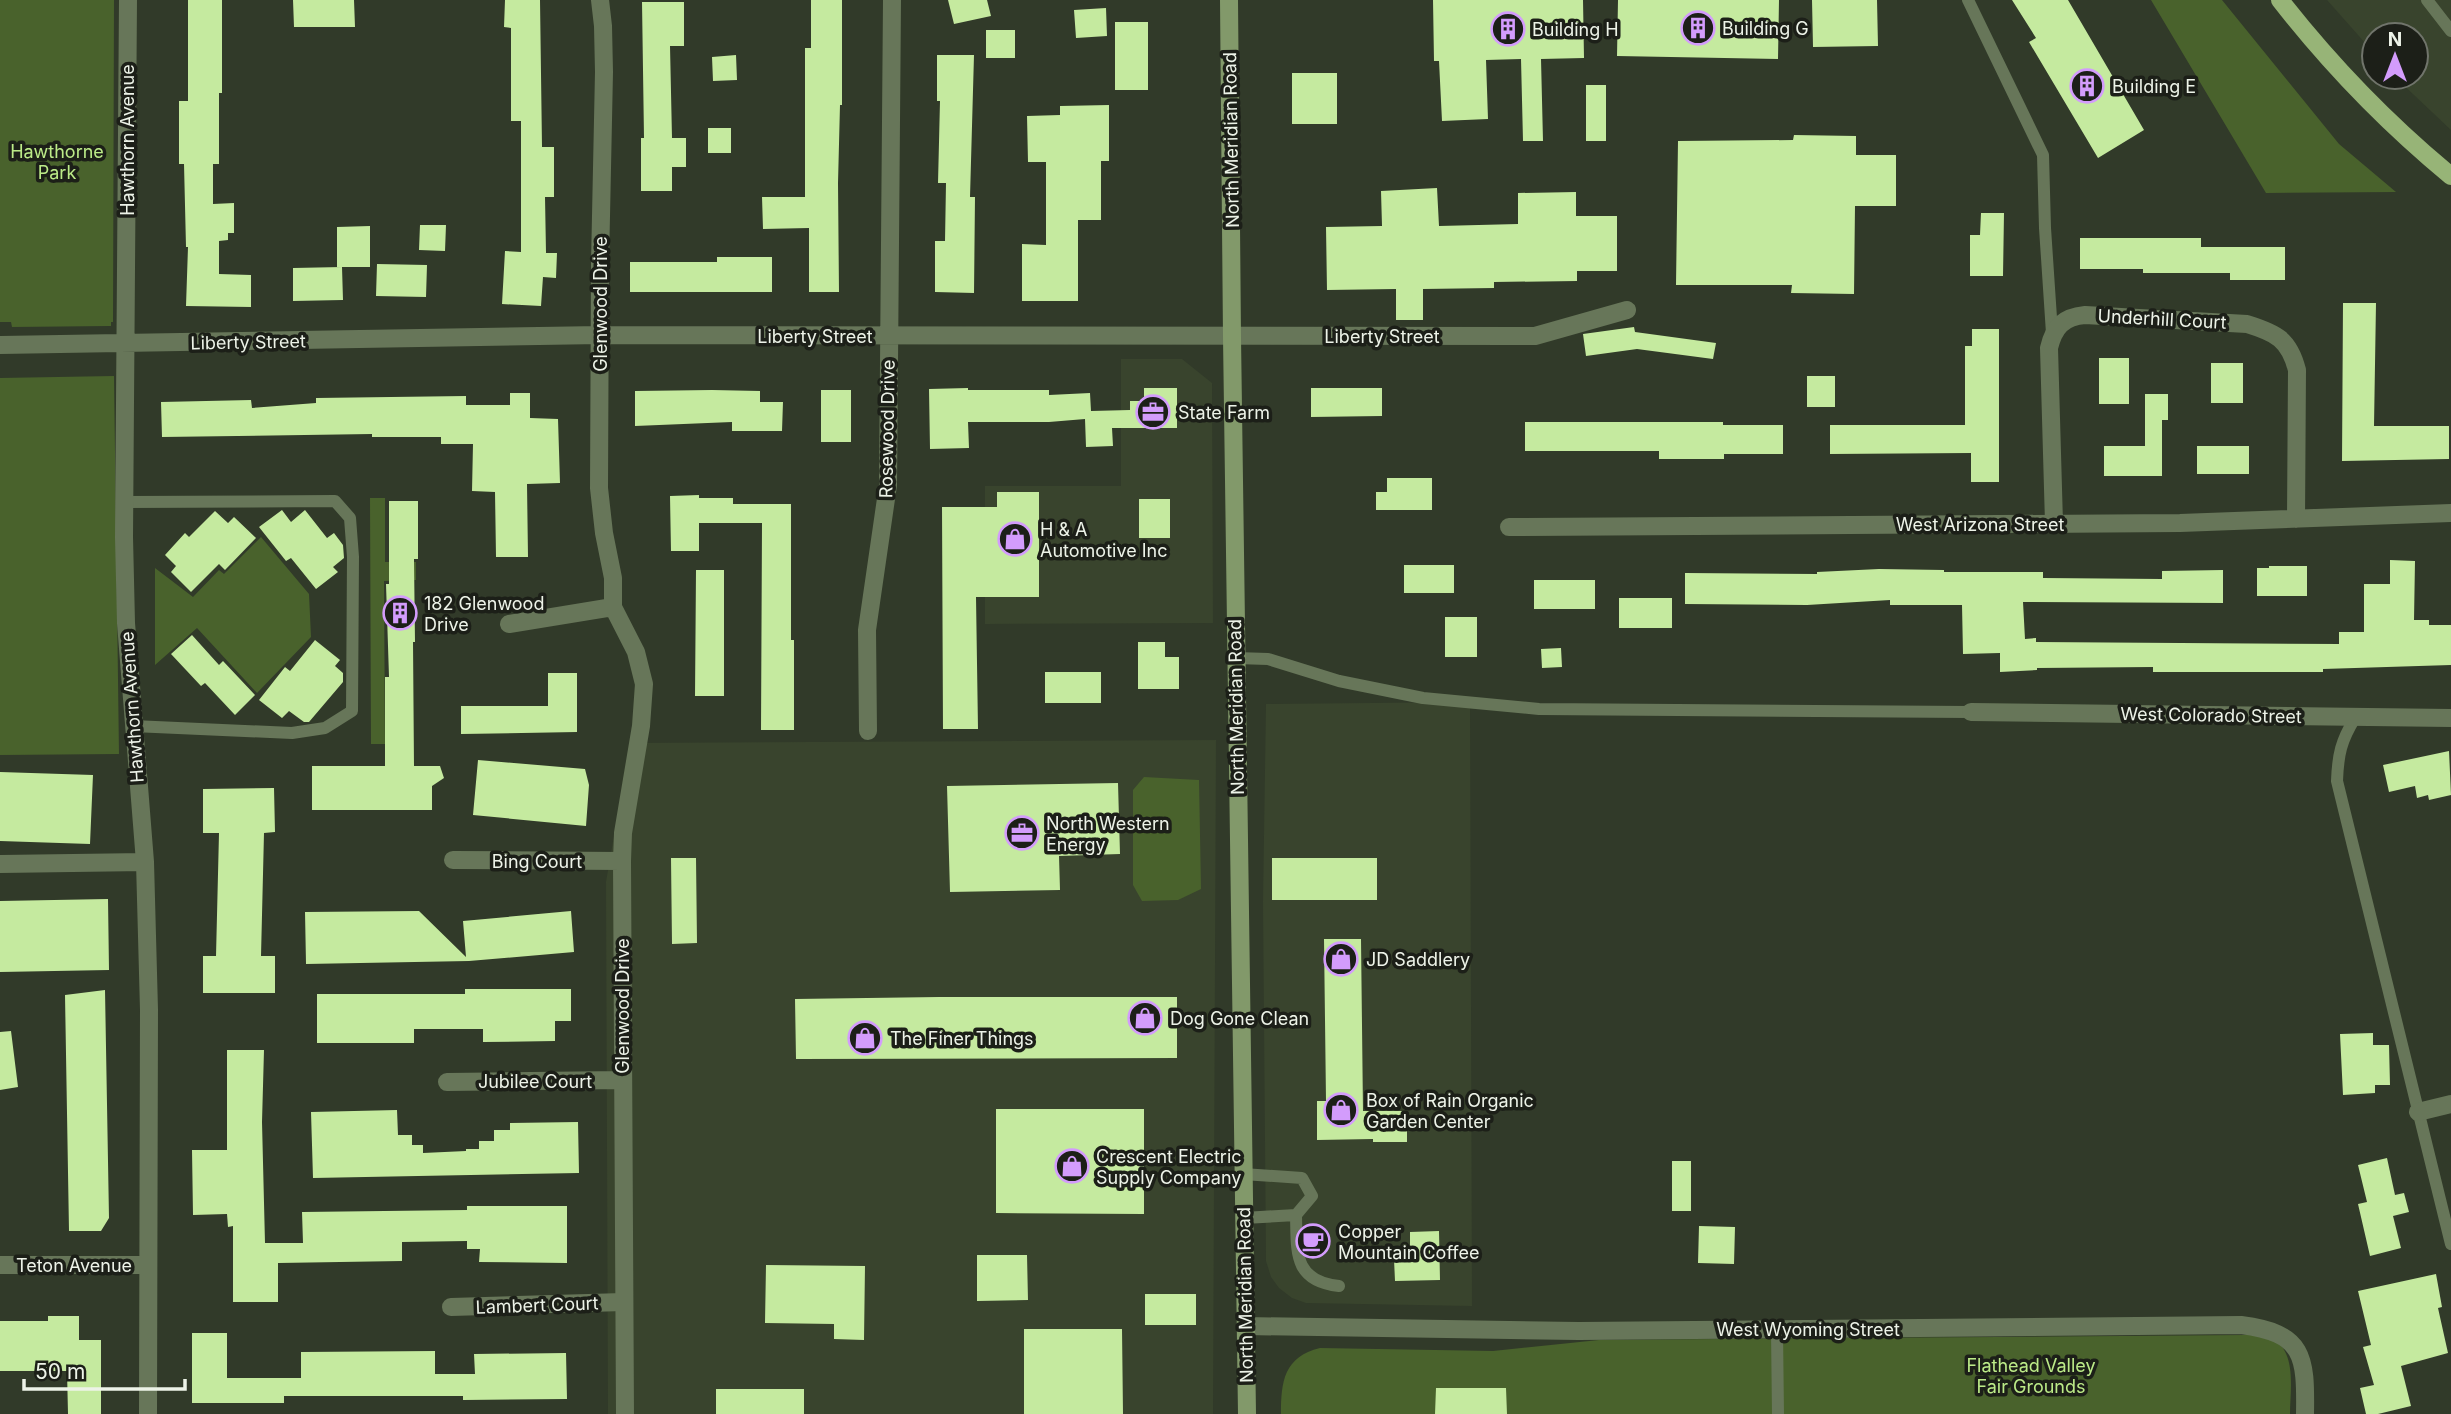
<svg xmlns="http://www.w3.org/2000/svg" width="2451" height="1414" viewBox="0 0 2451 1414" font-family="Inter,sans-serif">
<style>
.built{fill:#39442d}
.green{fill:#49622c}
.building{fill:#c5ea9f}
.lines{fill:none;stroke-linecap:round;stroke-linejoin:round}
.service{stroke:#677659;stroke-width:12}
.minor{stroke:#677659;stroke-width:18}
.tertiary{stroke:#677659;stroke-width:18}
.secondary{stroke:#82996a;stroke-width:18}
.primary{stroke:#97b477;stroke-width:18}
.labels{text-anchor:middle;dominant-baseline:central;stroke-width:7;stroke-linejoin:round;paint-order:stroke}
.poi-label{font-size:18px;fill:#edf3e8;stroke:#1c1f18;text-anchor:start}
.street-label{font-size:18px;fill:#edf3e8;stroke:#1c1f18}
.park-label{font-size:18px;fill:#bceb88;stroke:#1c1f18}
</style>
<rect width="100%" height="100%" fill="#313a29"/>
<!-- built -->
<path class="built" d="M2327,0h124v130l-56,-53h21v-42h-42v18z
M1121,359h61l30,24 1,240 -228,1v-138h136z
M1470,702l2,604 -166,-3 -14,-5 -13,-10 -8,-11 -5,-16 -3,-359 3,-198z
M1216,740l-3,674h-605l-2,-532 24,-139z"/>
<!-- green -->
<path class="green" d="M0,0h114l-1,322h-2v4l-99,1 -1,-5h-11z
M2151,0h71l117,144 57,48 -130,1z
M114,376l5,378 -119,1v-377z
M370,498h15v64h31v18l-32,1 1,163h-14z
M261,537l48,57 2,43 -54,56 -60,-65 -42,37v-97l38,29 26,-27 5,4z
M1144,777l55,3 2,109 -23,11 -36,1 -9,-16v-95z
M2246,1335c7,0 16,0 22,2 30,10 22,53 22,77h-1009c0,-33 3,-57 39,-66l173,3 106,-11z"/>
<!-- building -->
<path class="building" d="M188,0h34v93h-3v71h-6v40l21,-1v30h-6v7l-9,1v33l32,1v32l-65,-1 2,-59h-2l-2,-83h-5v-63h9z
M293,0h61l1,27h-61z
M505,0h35l2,147h12v50h-9l1,56h11l-1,25 -13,-1 -2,29 -39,-2 3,-53 16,1v-131h-10v-93l-7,-1z
M811,0h31v105h-2l-2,78 1,109h-30v-64l-46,1 -1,-32h43v-149h6z
M948,0h39l4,16 -37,8z
M1433,0h150l1,58 -43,1 2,82h-20l-2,-82 -35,1 2,59 -46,2 -3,-60h-5z
M1618,0h161l-1,59 -161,-3z
M1812,0h65l1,46 -65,1z
M2012,0h56l76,130 -46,28 -69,-116 7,-4z
M642,2h42v44h-14l2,92h14v29h-14v24h-31v-53h3z
M1106,8l1,28 -31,2 -2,-28z
M1115,22h33v68h-33z
M986,30h29v28h-29z
M736,55l1,25 -24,1 -1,-24z
M937,55h37l-4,142h5l-1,96 -39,-1v-51h10l1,-58h-8l2,-82h-3z
M1292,73h45v51h-45z
M1586,85h20v56h-20z
M1109,105v56h-8v59h-23v81h-56v-57l24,1v-83h-18l-1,-46 33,-1v-9z
M708,128h23v25h-23z
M1794,135l62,1v19h40v51h-41l-1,88 -63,-1 1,-8h-116l2,-144 115,-1z
M1437,188l2,38 79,-2v-31l58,-1v24h41v55h-40v10l-83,1v6l-71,1v31h-27v-31l-69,1 -1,-63 56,-1 -1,-35z
M1981,213h23l-1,63h-33v-41h10z
M420,225h26l-1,26 -26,-1z
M370,226v41h-33v-40z
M2080,238h121v9h84v33h-55v-7h-87v-4h-63z
M717,257h55v35h-142v-30h87z
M377,264l50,1 -1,32 -50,-1z
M342,267l1,33 -50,1v-33z
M2343,303h33l-2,123h75v33l-107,2z
M1634,327l1,5 81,11 -3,16 -76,-10 -51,7 -3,-22z
M1972,329h27v153h-28v-29l-141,1v-29h135v-79h7z
M2099,358h30v46h-30z
M2211,363h32v40h-32z
M1807,376h28v31h-28z
M968,388v2h81v5l41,-2 1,18 39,-1v-9h14v-13h33v40h-65l1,18 -27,1 -1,-28 -36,3h-81l1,26 -39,1 -1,-60z
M1311,388h71v28l-71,1z
M712,390l48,1v11h23l-1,29h-50v-9l-97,4v-35z
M821,390h30v52h-30z
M510,393h20v25l28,1 2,64 -33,1 1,73h-32l-1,-65 -23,-1 1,-47h-32v-7h-69v-3l-210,3 -1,-35 90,-2 1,8 64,-5v-5l150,-2v9h44z
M2145,394h23v26h-6v56h-58v-30h41z
M1525,422h198v3h60v29h-59v5h-65v-8h-134z
M2197,446h52v28h-52z
M1387,478h45v32h-56v-18h11z
M997,492h42v105h-63l2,132h-35l-1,-222h55z
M699,495v3h34v6h58v136h3v90h-33l1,-207h-63v28h-28l-1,-55z
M1139,499h31v39h-31z
M389,501h29v58h-4l1,83h-2l1,124h26l4,12 -12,8v24h-120v-44h73v-89h4l-3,-93h3z
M282,510l9,12 14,-12 22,28 7,-5 9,12 1,13 -11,9 5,5 -22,17 -25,-31 -5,3 -27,-34z
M215,511l13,12 6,-6 22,21 -31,32 -6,-6 -28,28 -20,-20 5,-6 -11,-11 20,-22 4,4z
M2390,560l25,1 -1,59h15v5h22v40l-128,4v3h-170v-5l-116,1v2l-37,2v-19l-37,1 -1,-49h-72v-5l-83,5 -122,-1v-31l132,1v-2l62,-3 65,1v2h99v6l119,1v-8l61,-1v33l-200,-1 2,37 11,-1v4l303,2v-12h25v-48h26z
M1404,565h50v28h-50z
M2269,566h38v30h-50v-28h12z
M696,570h28v126h-29z
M1534,580h61v29h-61z
M1619,598h53v30h-53z
M1445,617h32v40h-32z
M192,635l27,30 4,-4 32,34 -20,20 -30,-32 -4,3 -30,-32z
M315,640l25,20 -5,6 8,7v9l-34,40h-5l-15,-11 -7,7 -23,-18 26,-33 5,4z
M1138,642h27v15h14v32h-41z
M1561,648l1,19 -20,1 -1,-19z
M1045,672h56v31h-56z
M548,673h29v59l-116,2v-28h87z
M2449,751l2,44 -22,5 -1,-5 -11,3 -2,-12 -26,6 -6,-27z
M478,760l107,9 4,16 -3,41 -113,-11z
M0,772l93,3 -3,69 -90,-3z
M1118,783l2,71 -61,2 1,34 -110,2 -3,-106z
M274,788l1,44 -11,1 -3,123h14v37h-72v-37h13l3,-123h-16v-44z
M671,858h25l1,85 -25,1z
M1272,858h105v42h-105z
M108,899l1,71 -109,2v-71z
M419,911l47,46 -3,-36 108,-10 3,41 -105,9 -163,3 -1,-52z
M1324,939h37l2,172h44v31h-34v-3l-56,1v-39h9z
M465,989h106v32h-16v20l-72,1v-13h-69v14h-97v-49h148z
M105,990l4,228 -8,13h-32l-4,-236z
M939,997h238v61l-381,1 -1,-60z
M11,1031l7,56 -18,3v-58z
M2373,1033v12h16l1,40h-15v8l-32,2 -3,-61z
M227,1050h37l-2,72 3,121h38l-1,-31 165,-2v-4h100v57l-88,-1 1,-13h-13v-8l-65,1v19l-124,2v39h-45v-76l-5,1 -1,-13 -34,1 -1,-65h35z
M996,1109h148v105l-148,-1z
M397,1110l1,25h14v10h11v8l43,-2v-2h13v-8h15v-11h16v-7l68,-1 1,51 -266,5 -2,-66z
M2387,1158l8,37 9,-2 5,19 -16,4 8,32 -31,8 -12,-52 9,-2 -9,-37z
M1672,1161h19v50h-19z
M1699,1226l36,1 -1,37 -36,-1z
M1439,1231l1,49 -45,1 -1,-22 16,-1v-26z
M977,1255h50l1,45 -51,1z
M766,1265l99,1 -1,74 -30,-1v-15l-69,-1z
M2436,1274l6,33 -4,1 10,45 -47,13 10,40 -33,8h-12l-6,-26 14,-3 -11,-38 8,-2 -13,-54z
M1145,1294h51v31h-51z
M48,1316h31v24h22v74h-33l-1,-43h-67v-50h48z
M1024,1329h98l1,85h-99z
M192,1333h35v45h74v-26l134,-1v23h40l-1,-20 92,-1 1,46 -104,1v-4h-179v7h-92z
M1436,1388h70l1,26h-72z
M716,1389h88v25h-88z"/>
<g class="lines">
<!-- service -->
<path class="service" d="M1968,0l75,155 2,73 7,105
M2427,0l24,31
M125,502l210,-1 15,17 3,39 -1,154 -27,17 -33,5 -159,-7
M1236,658l32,1 71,22 84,17 116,11 432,3
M2355,718c-14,23 -17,36 -18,63l114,463
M1243,1174l59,4 10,18 -16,19c1,37 -3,66 43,71
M1244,1218l52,-3
M1777,1331l1,83"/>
<!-- minor -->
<path class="minor" d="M128,0l-4,537 2,86 19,239 4,148 -1,404
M600,0l3,26 1,46 -4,192 -1,224 5,45 9,45v29l23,45 8,32 -3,42 -18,107 -1,28 3,553
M0,345l600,-10 935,1 92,-26
M2054,523l-5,-175c5,-21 14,-31 36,-33l162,9c29,9 42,15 50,46l-1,149
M1509,527l671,-4 271,-10
M509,624l104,-17
M1971,712l480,6
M868,731l-1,-101 21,-145 4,-485
M453,860l169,1
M0,864l145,-2
M447,1082l176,-2
M2418,1112l33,-8
M0,1265h148
M451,1307l173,-5"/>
<!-- tertiary -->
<path class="tertiary" d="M1246,1326l333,5 662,-6c63,8 65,31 64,89"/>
<!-- secondary -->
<path class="secondary" d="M1229,0l3,337 15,1077"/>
<!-- primary -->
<path class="primary" d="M2280,0c50,64 108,124 171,176"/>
</g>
<!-- icons -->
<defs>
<symbol id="building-ring" viewBox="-11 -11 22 22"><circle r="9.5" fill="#1c1f18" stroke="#d39cfc" stroke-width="1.5"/><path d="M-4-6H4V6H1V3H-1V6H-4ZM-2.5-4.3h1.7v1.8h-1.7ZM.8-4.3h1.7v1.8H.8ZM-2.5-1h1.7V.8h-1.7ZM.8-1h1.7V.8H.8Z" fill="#d39cfc"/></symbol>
<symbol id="office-ring" viewBox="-11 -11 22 22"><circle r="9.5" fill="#1c1f18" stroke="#d39cfc" stroke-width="1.5"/><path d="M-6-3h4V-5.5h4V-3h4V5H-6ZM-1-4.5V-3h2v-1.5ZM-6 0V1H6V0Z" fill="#d39cfc"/></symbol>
<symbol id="shop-ring" viewBox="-11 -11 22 22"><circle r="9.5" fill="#1c1f18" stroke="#d39cfc" stroke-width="1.5"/><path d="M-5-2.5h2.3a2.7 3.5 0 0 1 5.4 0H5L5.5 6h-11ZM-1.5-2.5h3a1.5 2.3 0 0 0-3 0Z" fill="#d39cfc"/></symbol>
<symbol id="cafe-ring" viewBox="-11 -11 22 22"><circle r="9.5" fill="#1c1f18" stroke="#d39cfc" stroke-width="1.5"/><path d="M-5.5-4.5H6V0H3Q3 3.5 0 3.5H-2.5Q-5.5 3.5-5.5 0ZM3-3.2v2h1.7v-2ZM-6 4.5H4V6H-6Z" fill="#d39cfc"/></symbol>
</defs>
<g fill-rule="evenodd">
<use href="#building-ring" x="1679" y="9" width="38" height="38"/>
<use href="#building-ring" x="1489" y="10" width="38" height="38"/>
<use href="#building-ring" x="2068" y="67" width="38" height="38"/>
<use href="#office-ring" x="1134" y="393" width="38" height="38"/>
<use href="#shop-ring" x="996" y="520" width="38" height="38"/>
<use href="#building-ring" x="381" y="594" width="38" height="38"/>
<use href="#office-ring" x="1003" y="814" width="38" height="38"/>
<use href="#shop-ring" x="1322" y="940" width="38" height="38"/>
<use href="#shop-ring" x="1126" y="999" width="38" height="38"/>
<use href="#shop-ring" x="846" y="1019" width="38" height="38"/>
<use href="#shop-ring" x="1322" y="1091" width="38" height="38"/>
<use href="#shop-ring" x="1053" y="1147" width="38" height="38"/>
<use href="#cafe-ring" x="1294" y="1222" width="38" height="38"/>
</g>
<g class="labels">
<!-- poi labels -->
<g class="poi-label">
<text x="1722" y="28">Building G</text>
<text x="1532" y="29">Building H</text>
<text x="2112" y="86">Building E</text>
<text x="1178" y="412">State Farm</text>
<text x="1040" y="529">H &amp; A<tspan x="1040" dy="21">Automotive Inc</tspan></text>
<text x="424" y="603">182 Glenwood<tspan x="424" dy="21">Drive</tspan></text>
<text x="1046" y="823">North Western<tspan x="1046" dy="21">Energy</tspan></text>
<text x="1366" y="959">JD Saddlery</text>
<text x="1170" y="1018">Dog Gone Clean</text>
<text x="890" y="1038">The Finer Things</text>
<text x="1366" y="1100">Box of Rain Organic<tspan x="1366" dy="21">Garden Center</tspan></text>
<text x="1096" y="1156">Crescent Electric<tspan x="1096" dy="21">Supply Company</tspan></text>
<text x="1338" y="1231">Copper<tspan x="1338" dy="21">Mountain Coffee</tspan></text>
</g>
<!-- street labels -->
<g class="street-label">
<text transform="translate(127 140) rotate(-90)">Hawthorn Avenue</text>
<text transform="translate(1231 140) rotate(-91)">North Meridian Road</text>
<text transform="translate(600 304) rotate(-90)">Glenwood Drive</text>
<text transform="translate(2162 319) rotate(3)">Underhill Court</text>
<text x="815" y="336">Liberty Street</text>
<text x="1382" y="336">Liberty Street</text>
<text transform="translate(248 342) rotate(-1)">Liberty Street</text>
<text transform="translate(887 429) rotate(-89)">Rosewood Drive</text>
<text x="1980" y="524">West Arizona Street</text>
<text transform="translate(132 707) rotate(-94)">Hawthorn Avenue</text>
<text transform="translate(1236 707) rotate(-91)">North Meridian Road</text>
<text transform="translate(2211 715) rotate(1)">West Colorado Street</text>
<text x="537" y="861">Bing Court</text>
<text transform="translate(622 1006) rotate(-90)">Glenwood Drive</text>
<text x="535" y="1081">Jubilee Court</text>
<text x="74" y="1265">Teton Avenue</text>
<text transform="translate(1245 1295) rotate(-91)">North Meridian Road</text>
<text transform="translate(537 1305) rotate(-2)">Lambert Court</text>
<text x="1808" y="1329">West Wyoming Street</text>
</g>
<!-- park labels -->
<g class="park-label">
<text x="57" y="151">Hawthorne<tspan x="57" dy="21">Park</tspan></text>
<text x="2031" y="1365">Flathead Valley<tspan x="2031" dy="21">Fair Grounds</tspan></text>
</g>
</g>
<!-- north arrow -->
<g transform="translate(2395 56)"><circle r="33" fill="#1c1f18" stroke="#70746b" stroke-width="2"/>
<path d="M0-5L12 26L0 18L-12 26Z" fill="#d39cfc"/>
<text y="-10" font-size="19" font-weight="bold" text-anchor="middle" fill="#edf3e8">N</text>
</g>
<!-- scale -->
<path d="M24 1379v10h161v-10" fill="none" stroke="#edf3e8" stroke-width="3.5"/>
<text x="35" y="1379" font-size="21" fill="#edf3e8" stroke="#1c1f18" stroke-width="5" paint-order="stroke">50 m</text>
</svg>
